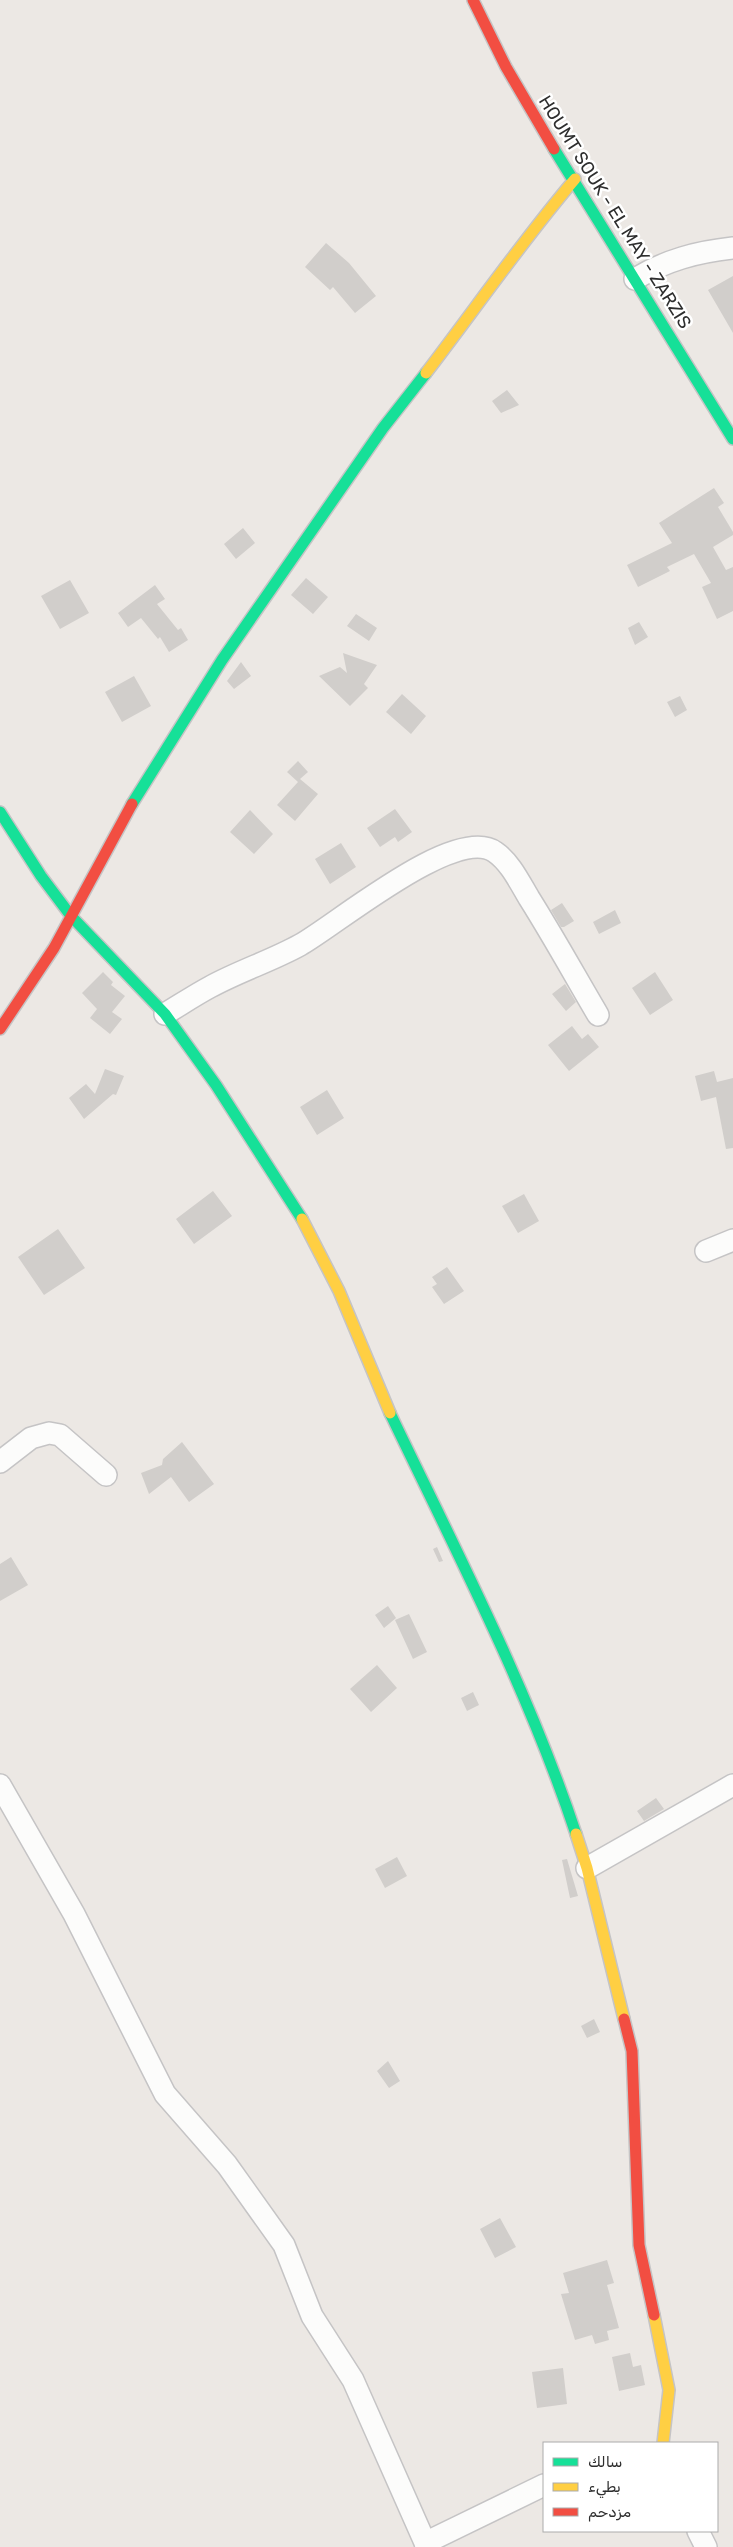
<svg xmlns="http://www.w3.org/2000/svg" width="733" height="2547" viewBox="0 0 733 2547" font-family="Rubik,'Noto Naskh Arabic',sans-serif">
<style>
.building{fill:#d1cecb}
.lines{fill:none;stroke-linecap:round;stroke-linejoin:round}
.street-casing{stroke:#c5c4c5;stroke-width:24}
.fast-casing{stroke:#c5c4c5;stroke-width:14}
.slow-casing{stroke:#c5c4c5;stroke-width:14}
.jam-casing{stroke:#c5c4c5;stroke-width:14}
.street{stroke:#fcfcfb;stroke-width:21}
.fast{stroke:#16e098;stroke-width:11}
.slow{stroke:#ffcf43;stroke-width:11}
.jam{stroke:#f24e42;stroke-width:11}
.labels{text-anchor:middle;dominant-baseline:central;stroke-width:5;stroke-linejoin:round;paint-order:stroke}
.street-label{font-size:18px;fill:#2e2e2e;stroke:#fff}
</style>
<rect width="100%" height="100%" fill="#ece8e4"/>
<!-- building -->
<path class="building" d="M326,243l23,20 27,33 -21,17 -22,-26 -3,3 -25,-23z
M733,276v57l-25,-43z
M507,390l12,15 -18,8 -9,-12z
M714,488l10,15 -6,4 15,25v3l-20,12 13,23 7,-3v44l-16,8 -15,-32 9,-4 -17,-29 -27,13 3,4 -32,16 -11,-22 45,-22 -13,-20z
M243,528l12,15 -19,16 -12,-15z
M306,578l22,19 -15,17 -22,-19z
M70,580l19,33 -29,16 -19,-33z
M155,585l10,14 -8,5 21,26 3,-2 7,12 -19,12 -9,-15 -2,2 -17,-21 -13,9 -10,-14z
M356,614l21,14 -8,13 -22,-15z
M639,622l9,15 -13,8 -7,-17z
M343,653l34,12 -13,19 4,4 -18,18 -31,-30 21,-9 7,6z
M241,662l10,14 -17,13 -7,-8z
M134,676l17,30 -29,16 -17,-30z
M402,694l24,22 -15,18 -25,-22z
M680,696l7,14 -12,7 -8,-15z
M298,761l10,11 -8,7 18,15 -23,27 -18,-16 21,-23 -11,-10z
M395,809l17,23 -14,10 -3,-5 -15,10 -13,-19z
M250,810l23,24 -19,20 -24,-22z
M341,843l15,24 -26,17 -15,-25z
M562,903l12,18 -10,6h-3l-10,-17z
M615,910l6,13 -22,11 -6,-12z
M103,972l10,10 -2,3 14,11 -13,16 10,7 -12,15 -20,-16 7,-9 -15,-16z
M655,972l18,28 -23,15 -18,-27z
M565,984l11,18 -10,9 -14,-17z
M572,1026l10,13 6,-5 11,13 -30,24 -21,-26z
M105,1069l19,7 -8,19 -3,-1 -29,25 -15,-21 17,-14 9,10z
M714,1071l3,11 16,-4v70l-7,1 -10,-52 -15,4 -6,-25z
M327,1090l17,28 -27,17 -17,-28z
M213,1191l19,25 -38,28 -18,-25z
M524,1194l15,27 -21,12 -16,-27z
M58,1229l27,39 -41,27 -26,-38z
M447,1267l17,24 -20,13 -12,-17 5,-3 -5,-7z
M182,1442l32,42 -25,18 -18,-25 -22,17 -8,-21 21,-8 1,-6z
M437,1547l6,14 -4,1 -6,-13z
M11,1557l17,28 -28,16v-37z
M388,1606l8,12 -12,10 -9,-13z
M409,1614l18,38 -14,7 -18,-39z
M377,1665l20,23 -26,24 -21,-23z
M473,1692l6,13 -12,6 -6,-13z
M656,1798l8,11 -20,12 -7,-10z
M397,1857l10,19 -22,12 -10,-19z
M567,1859l11,37 -8,2 -8,-38z
M594,2019l6,13 -13,6 -6,-12z
M388,2061l12,20 -11,7 -12,-17z
M500,2218l16,29 -21,11 -15,-29z
M607,2260l7,23 -7,2 12,43 -12,3 2,9 -14,4 -3,-9 -17,5 -14,-46 8,-1 -6,-20z
M630,2353l3,14 8,-2 4,20 -26,6 -7,-34z
M563,2368l4,36 -30,4 -5,-36z"/>
<g class="lines">
<defs>
<path id="street" d="M635,279c31,-19 62,-27 98,-31
M165,1014c15,-9 30,-19 45,-27 29,-16 61,-26 90,-42 36,-20 156,-121 195,-93 15,10 25,31 34,46 24,38 46,78 69,117
M706,1251l27,-11
M0,1462l31,-24 18,-5 11,2 46,40
M0,1785l74,129 91,180 62,71 57,80 28,71 41,64 74,167
M587,1868l146,-83
M698,2531l8,16
M425,2543l119,-58"/>
<path id="fast" d="M554,149l179,290
M132,804l90,-144 161,-232 43,-55
M0,812l41,64 30,40 94,98 51,71 86,134
M390,1413c66,138 138,276 186,421"/>
<path id="slow" d="M426,373c50,-65 96,-132 149,-194
M302,1219l37,72 51,122
M576,1834l11,34 37,151
M654,2315l15,75 -6,53"/>
<path id="jam" d="M473,0l33,67 48,82
M0,1029l54,-81 78,-144
M624,2019l8,32 7,194 15,70"/>
</defs>
<!-- street casing -->
<use href="#street" class="street-casing"/>
<!-- fast casing -->
<use href="#fast" class="fast-casing"/>
<!-- slow casing -->
<use href="#slow" class="slow-casing"/>
<!-- jam casing -->
<use href="#jam" class="jam-casing"/>
<!-- street -->
<use href="#street" class="street"/>
<!-- fast -->
<use href="#fast" class="fast"/>
<!-- slow -->
<use href="#slow" class="slow"/>
<!-- jam -->
<use href="#jam" class="jam"/>
</g>
<g class="labels">
<!-- street labels -->
<g class="street-label">
<text transform="translate(615 212) rotate(58)">HOUMT SOUK - EL MAY - ZARZIS</text>
</g>
</g>
<!-- legend -->
<rect x="543" y="2442" width="175" height="90" fill="#ffffff" stroke="#ababab"/>
<rect x="553" y="2458" width="25" height="8" fill="#16e098" stroke="#ababab"/>
<text x="588" y="2467" font-size="15" fill="#2e2e2e">سالك</text>
<rect x="553" y="2483" width="25" height="8" fill="#ffcf43" stroke="#ababab"/>
<text x="588" y="2492" font-size="15" fill="#2e2e2e">بطيء</text>
<rect x="553" y="2508" width="25" height="8" fill="#f24e42" stroke="#ababab"/>
<text x="588" y="2517" font-size="15" fill="#2e2e2e">مزدحم</text>
</svg>
